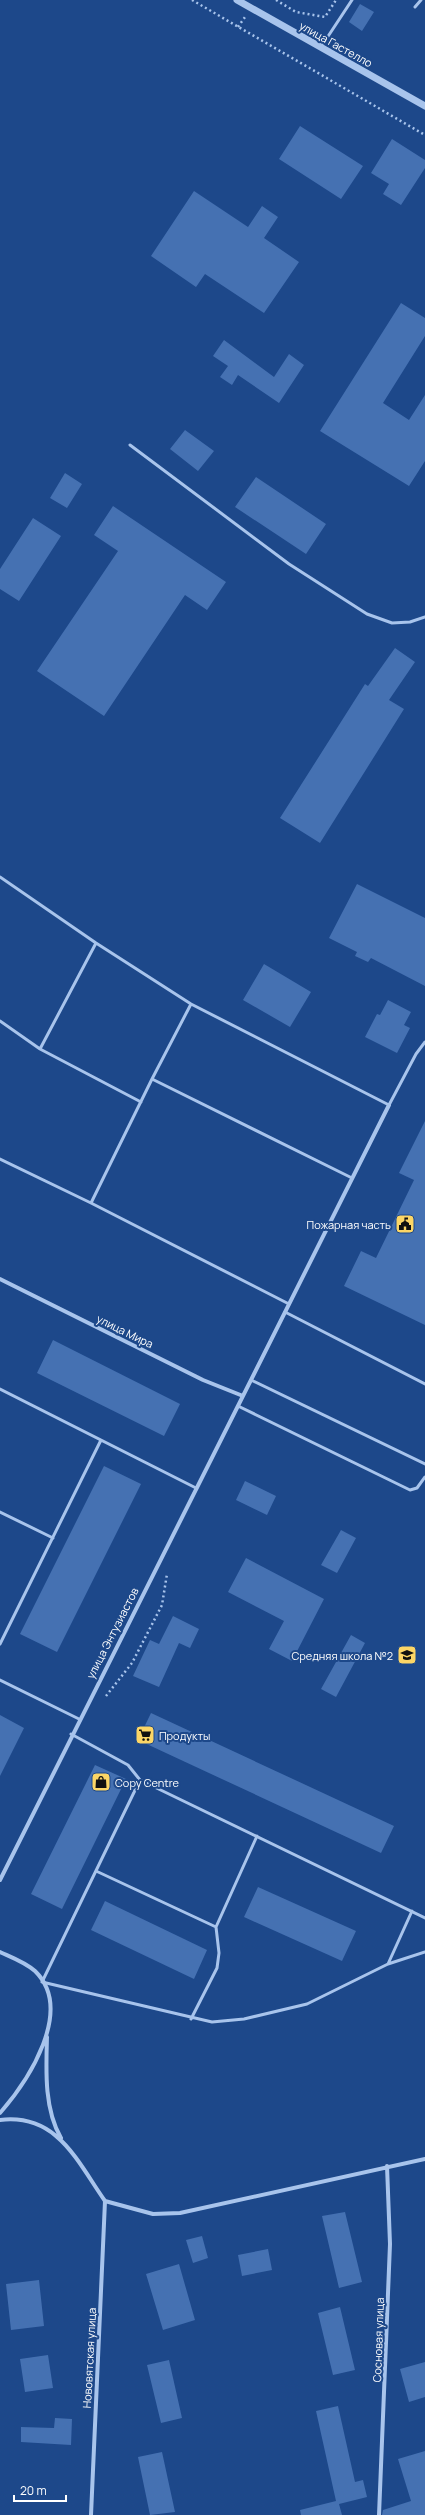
<svg xmlns="http://www.w3.org/2000/svg" width="425" height="2515" viewBox="0 0 425 2515" font-family="Manrope,sans-serif">
<style>
.building{fill:#4571b2}
.lines{fill:none;stroke-linecap:round;stroke-linejoin:round}
.path{stroke:#a8c4ec;stroke-width:2.5;stroke-dasharray:2 3;stroke-linecap:butt}
.service{stroke:#a8c4ec;stroke-width:3}
.minor{stroke:#a8c4ec;stroke-width:4}
.tertiary{stroke:#a8c4ec;stroke-width:7}
.labels{text-anchor:middle;dominant-baseline:central;stroke-width:4;stroke-linejoin:round;paint-order:stroke}
.street-label{font-size:11px;fill:#fff;stroke:#1d488a}
.poi-label{font-size:11px;fill:#fff;stroke:#1d488a;text-anchor:end}
</style>
<rect width="100%" height="100%" fill="#1d488a"/>
<!-- building -->
<path class="building" d="M360,4l14,8 -12,19 -13,-9z
M300,126l63,40 -22,33 -62,-40z
M392,139l33,21v8l-24,37 -18,-11 6,-10 -18,-11z
M194,191l54,36 14,-21 16,11 -14,21 35,24 -35,51 -59,-39 -9,13 -45,-31z
M401,303l24,15v18l-42,67 26,17 16,-25v66l-16,25 -89,-55z
M224,340l50,37 15,-23 15,11 -25,38 -41,-28 -6,10 -12,-8 8,-11 -15,-10z
M185,430l29,21 -16,20 -28,-22z
M65,473l17,11 -15,24 -17,-10z
M256,477l70,47 -20,30 -71,-47z
M113,506l113,76 -19,28 -22,-15 -81,121 -67,-45 81,-120 -24,-16z
M33,518l28,18 -42,65 -19,-12v-20z
M395,648l20,14 -26,38 15,9 -84,134 -40,-25 85,-134 3,2z
M357,884l68,34v68l-54,-28 -3,4 -13,-6 2,-4 -28,-14z
M264,964l47,28 -21,35 -47,-27z
M388,1000l23,12 -7,13 6,3 -13,25 -32,-16 12,-23 3,1z
M425,1121v204l-81,-39 17,-35 15,7 38,-78 -15,-7z
M53,1340l127,64 -16,32 -127,-63z
M104,1466l37,18 -84,168 -37,-18z
M245,1481l31,15 -9,19 -31,-15z
M341,1530l15,8 -19,35 -16,-8z
M246,1558l78,41 -32,62 -23,-12 15,-28 -56,-29z
M173,1616l26,13 -9,19 -11,-5 -20,44 -26,-11 17,-36 9,4z
M351,1635l14,8 -29,54 -15,-8z
M151,1713l243,113 -13,27 -243,-113z
M0,1715l24,13 -24,48z
M95,1765l31,14 -64,130 -31,-15z
M258,1887l98,44 -14,30 -98,-44z
M105,1901l102,49 -13,29 -103,-49z
M345,2212l17,70 -23,6 -17,-72z
M202,2236l6,22 -15,5 -7,-23z
M268,2249l4,21 -30,6 -4,-21z
M179,2264l16,56 -32,10 -17,-56z
M39,2280l5,46 -33,4 -5,-46z
M340,2307l15,63 -22,5 -15,-62z
M48,2355l5,33 -28,4 -5,-33z
M169,2360l13,58 -21,5 -14,-58z
M425,2362v35l-16,5 -9,-33z
M338,2406l17,76 8,-2 4,17 -28,7 3,11h-41l-1,-5 36,-9 -20,-90z
M55,2418l17,1 -1,26 -50,-3v-15l33,1z
M425,2451v64h-43l1,-5 28,-9 -13,-42z
M162,2452l13,60 -25,3 -12,-58z"/>
<g class="lines">
<!-- path -->
<path class="path" d="M192,0l233,135
M276,0l20,12 29,5 11,-17
M238,27l7,-10
M106,1696l26,-33 30,-58 5,-31"/>
<!-- service -->
<path class="service" d="M415,7l6,-7
M321,47l31,-47
M130,445l159,119 78,50 25,9 18,-1 15,-5
M0,877l96,66 95,61 198,101 27,-51 9,-12
M0,1021l40,28 101,53
M40,1049l56,-106
M152,1079l39,-75
M0,1159l91,44
M289,1304l-198,-101 61,-124 200,99
M285,1312l140,72
M251,1380l174,84
M0,1389l196,99
M238,1406l172,84 7,-2 8,-11
M0,1512l53,26
M0,1644l101,-204
M0,1680l79,39
M71,1734l57,31 12,15 285,138
M140,1780l-98,202 170,40 32,-3 63,-15 81,-40 37,-12
M96,1871l120,56 41,-91
M388,1964l24,-53
M191,2019l26,-51 2,-15 -3,-26"/>
<!-- minor -->
<path class="minor" d="M0,1279l203,101 40,16
M0,1880l389,-775
M0,1952c11,5 25,10 35,19 40,39 -7,110 -35,142
M47,2037c-1,33 -3,72 14,101
M0,2120c57,-7 77,41 105,81l48,13 27,-1 245,-54
M91,2515l14,-314
M379,2515l11,-271 -3,-78"/>
<!-- tertiary -->
<path class="tertiary" d="M237,0l188,106"/>
</g>
<!-- icons -->
<defs>
<symbol id="civic-square" viewBox="-11 -11 22 22"><rect x="-9" y="-9" width="18" height="18" rx="4" fill="#fcd666" stroke="#1d488a"/><path d="M-.6-6.5H3V-4.5H.6V-3L4-1V1h2V6H-6V1h2V-1L-.6-3ZM-1.2 2.5V6h2.4V2.5Z" fill="#111"/></symbol>
<symbol id="school-square" viewBox="-11 -11 22 22"><rect x="-9" y="-9" width="18" height="18" rx="4" fill="#fcd666" stroke="#1d488a"/><path d="M0-5L7-2L0 1L-7-2ZM-4 1L0 2.5L4 1V4Q0 6-4 4Z" fill="#111"/></symbol>
<symbol id="supermarket-square" viewBox="-11 -11 22 22"><rect x="-9" y="-9" width="18" height="18" rx="4" fill="#fcd666" stroke="#1d488a"/><path d="M-6-5.5h2.5l.6 2H6L4.5 2H-2.5L-4.4-4H-6ZM-1.5 3.2a1.3 1.3 0 1 0 .1 0ZM3 3.2a1.3 1.3 0 1 0 .1 0Z" fill="#111"/></symbol>
<symbol id="shop-square" viewBox="-11 -11 22 22"><rect x="-9" y="-9" width="18" height="18" rx="4" fill="#fcd666" stroke="#1d488a"/><path d="M-5-2.5h2.3a2.7 3.5 0 0 1 5.4 0H5L5.5 6h-11ZM-1.5-2.5h3a1.5 2.3 0 0 0-3 0Z" fill="#111"/></symbol>
</defs>
<g fill-rule="evenodd">
<use href="#civic-square" x="394" y="1213" width="22" height="22"/>
<use href="#school-square" x="396" y="1644" width="22" height="22"/>
<use href="#supermarket-square" x="134" y="1724" width="22" height="22"/>
<use href="#shop-square" x="90" y="1771" width="22" height="22"/>
</g>
<g class="labels">
<!-- street labels -->
<g class="street-label">
<text transform="translate(336 44) rotate(29)">улица Гастелло</text>
<text transform="translate(125 1331) rotate(26)">улица Мира</text>
<text transform="translate(112 1633) rotate(-63)">улица Энтузиастов</text>
<text transform="translate(378 2340) rotate(-88)">Сосновая улица</text>
<text transform="translate(89 2358) rotate(-87)">Нововятская улица</text>
</g>
<!-- poi labels -->
<g class="poi-label">
<text x="391" y="1224">Пожарная часть</text>
<text x="393" y="1655">Средняя школа №2</text>
<text x="159" y="1735" text-anchor="start">Продукты</text>
<text x="115" y="1782" text-anchor="start">Copy Centre</text>
</g>
</g>
<!-- scale -->
<path d="M14 2495v6h52v-6" fill="none" stroke="#ffffff" stroke-width="2"/>
<text x="20" y="2495" font-size="12" fill="#ffffff" stroke="#1d488a" stroke-width="3" paint-order="stroke">20 m</text>
</svg>
